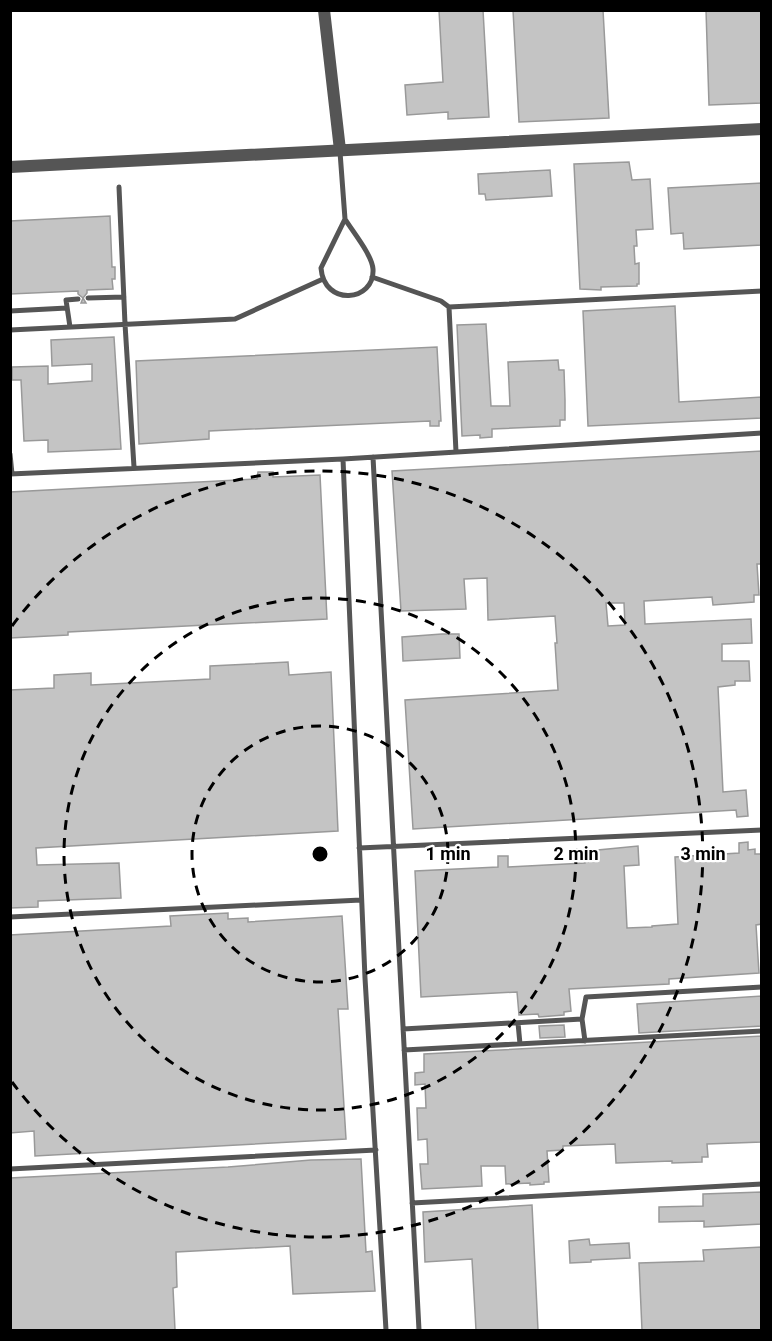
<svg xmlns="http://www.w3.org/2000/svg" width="772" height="1341" viewBox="0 0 772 1341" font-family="Roboto,sans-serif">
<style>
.building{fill:#c4c4c4;stroke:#999;stroke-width:1.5;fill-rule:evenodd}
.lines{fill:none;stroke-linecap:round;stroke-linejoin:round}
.service{stroke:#555;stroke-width:5}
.tertiary{stroke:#555;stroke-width:12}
.ring{fill:none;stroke:#000;stroke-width:3;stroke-dasharray:10 8}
.centre{fill:#000;stroke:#fff;stroke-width:3}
.ring-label{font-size:18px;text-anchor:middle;font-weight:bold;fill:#000;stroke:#fff;stroke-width:4.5;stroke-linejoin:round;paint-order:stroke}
</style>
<rect width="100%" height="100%" fill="#fff"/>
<!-- building -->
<path class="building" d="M439,10h44l6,107 -41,2v-7l-41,3 -2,-30 38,-3z
M513,10h90l6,108 -90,4z
M706,10h56v93l-53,2z
M629,162l3,18 18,-1 3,50 -17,1 1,16h-3l1,18 4,-1v21h-2v2l-36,1v3l-21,-1 -6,-125z
M550,170l2,26 -66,4 -1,-6h-6l-1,-20z
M762,183v62l-78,4 -1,-16 -12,1 -3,-46z
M110,216l2,51h3v12h-3l1,10 -26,1v3l-4,5 3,5h-5l2,-5 -5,-4v-3l-68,3v-73z
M675,306l4,96 83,-5v21l-174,8 -5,-115z
M486,324l5,82h19l-2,-44 50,-2 1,10h5l1,30v20h-5v6l-68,3v8l-12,1v-3l-18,1 -5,-111z
M114,337l7,112 -73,3v-12l-24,1 -3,-61h-9v-13l36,-1v18l44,-3v-17l-40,2 -1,-26z
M437,347l4,74h-2v5h-9v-5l-221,10v8l-70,5 -3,-83z
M762,451v113h-5l2,31h-5v7l-41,3 -1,-8 -68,4 1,23 106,-5 1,24 -30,1v17h27l1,20h-15v4l-17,2 5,105 23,-2 2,26 -11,1 -1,-7 -323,19 -8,-129 153,-10 -3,-47h2l-2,-27 -67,4 -1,-42 -23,1 2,30 -65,2 -9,-140zM606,603h18l1,22 -17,1z
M258,472h15v5l47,-2 7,144 -259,13v3l-58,3v-146l247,-13z
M442,634h17l1,24 -57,3 -1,-24z
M288,662l1,13 42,-3 7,159 -302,17 1,17 82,-2 2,35 -83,3v6l-28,1v-218l44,-2v-13l37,-2v12l119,-6v-13z
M748,842v8l7,-1v5h7v70l-6,1 3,48 -90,6v5l-100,5 2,22 -7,1v3l-25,2 -1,-3 -19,1 -2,-23 -96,5 -6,-126 83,-4v-11h10v11l77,-4v-3l13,-1v-9l40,-4 1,19 -15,1 3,62 25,-1v-1l26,-2 -3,-67 64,-4v-10z
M228,913v6l20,-1v4l94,-6 6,93h-10l8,130 -311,17 -1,-25 -24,2v-198l161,-9 -1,-10z
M762,996v30l-123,7 -2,-29z
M564,1025l1,12 -25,1 -1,-12z
M762,1036v106l-55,2 1,13h-6v5l-30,1v-2l-56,2 -1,-19 -52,2v4l-16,1 2,31h-5v2l-14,1v-2l-24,1 -1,-18h-24l1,20 -60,3 -2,-25h8l-1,-25 -9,1 -1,-32h9l-1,-24 -10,1v-12l9,-1v-18z
M361,1159l5,93 6,-1 3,40 -82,3 -3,-48 -114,6 1,35 -4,1 2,42h-165v-152l218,-11 83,-7z
M762,1192v32l-58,3v-6l-45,1v-15l44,-1v-12z
M532,1205l6,125h-62l-4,-71 -47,3 -2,-50z
M589,1239l1,6 39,-2 1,15 -39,2v2l-21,1 -1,-22z
M762,1247v83h-120l-3,-67 65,-2 -1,-11z"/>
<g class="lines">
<!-- service -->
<path class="service" d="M340,152l5,67
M119,187l6,137 9,143
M345,219c8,13 27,36 28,50 2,33 -49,38 -52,-1z
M372,277l69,24 8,6 313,-16
M88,298l36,-1
M449,307l7,145
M10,311l57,-3
M70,327l-4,-27 12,-1
M10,330l225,-11 88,-40
M10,454l2,20
M373,457l46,873
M343,459l22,519 21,352
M10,474l333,-15 419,-26
M359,848l403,-18
M10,917l351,-17
M518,1023l2,21
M403,1029l179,-10
M585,1041l-3,-22 4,-22 176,-10
M404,1050l358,-19
M10,1169l366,-19
M412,1203l350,-19"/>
<!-- tertiary -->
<path class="tertiary" d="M324,10l16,140
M10,167l752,-38"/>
</g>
<!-- distance rings -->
<g class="ring">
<circle cx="320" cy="854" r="128"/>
<circle cx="320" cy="854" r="256"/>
<path d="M12 626A383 383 0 1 1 12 1082"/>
</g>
<circle cx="320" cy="854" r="9" class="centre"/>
<g class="ring-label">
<text x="448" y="860">1 min</text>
<text x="576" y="860">2 min</text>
<text x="703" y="860">3 min</text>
</g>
<!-- border -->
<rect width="772" height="1341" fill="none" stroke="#000000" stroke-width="24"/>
</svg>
